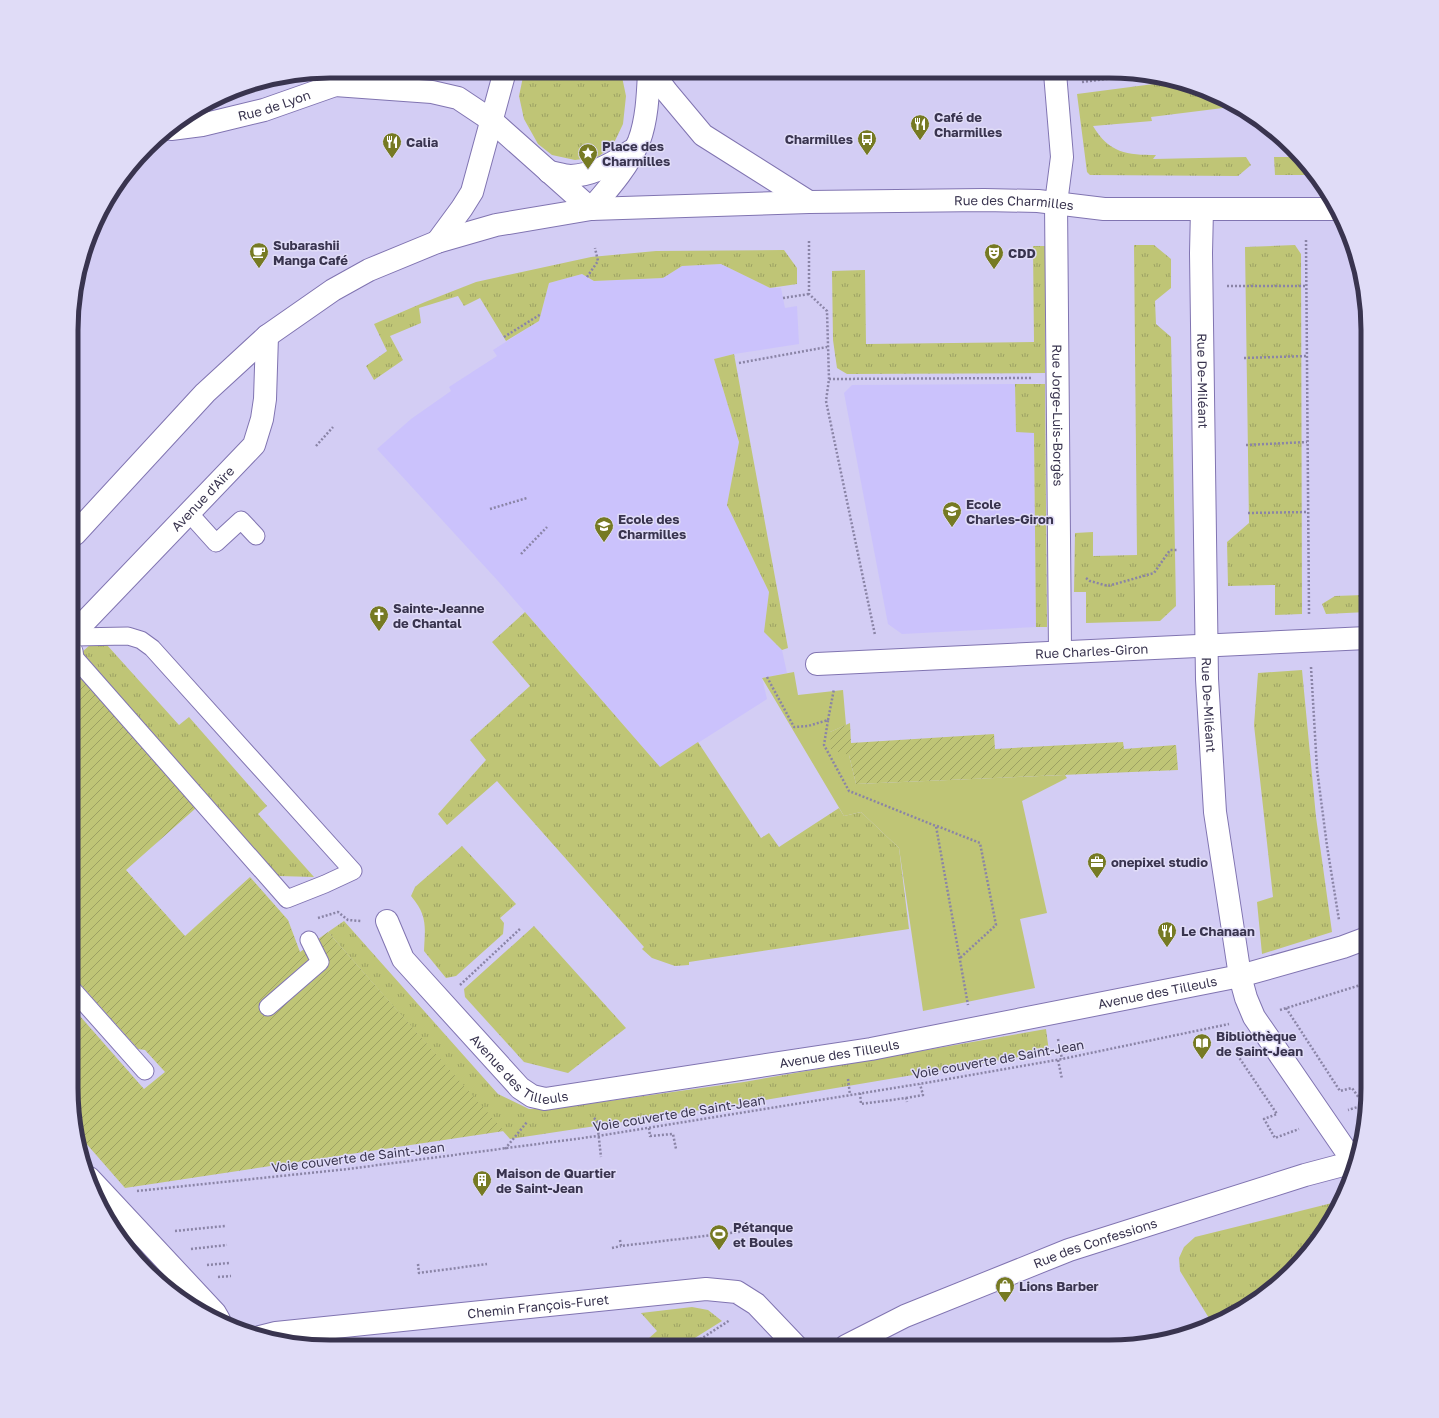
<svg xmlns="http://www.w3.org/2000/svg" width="1439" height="1418" viewBox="0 0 1439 1418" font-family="'Golos Text',sans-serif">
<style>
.built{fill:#cbc2fc}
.grass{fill:url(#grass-tufts)}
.park{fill:#bfc576}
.garden{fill:url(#garden-furrows)}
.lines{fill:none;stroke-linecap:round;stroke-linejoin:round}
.lane-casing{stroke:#8074b1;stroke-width:19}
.street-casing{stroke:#8074b1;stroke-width:24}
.secondary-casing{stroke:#8074b1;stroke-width:24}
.path{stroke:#8a84a6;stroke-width:2.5;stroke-dasharray:2 2;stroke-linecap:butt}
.lane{stroke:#fff;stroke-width:17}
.street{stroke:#fff;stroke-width:22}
.secondary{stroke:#fff;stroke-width:22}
.labels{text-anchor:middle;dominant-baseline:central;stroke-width:3;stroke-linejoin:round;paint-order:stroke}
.street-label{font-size:13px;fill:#39344f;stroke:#e0dcf7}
.poi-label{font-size:13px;font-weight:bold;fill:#39344f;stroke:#e0dcf7;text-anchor:start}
.rim{fill:none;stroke:#39344f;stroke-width:5}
</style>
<defs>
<pattern id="grass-tufts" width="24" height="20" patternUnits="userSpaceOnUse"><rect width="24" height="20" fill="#bfc576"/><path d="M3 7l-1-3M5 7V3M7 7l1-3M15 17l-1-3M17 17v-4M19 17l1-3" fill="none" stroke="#9ca163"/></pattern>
<pattern id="garden-furrows" width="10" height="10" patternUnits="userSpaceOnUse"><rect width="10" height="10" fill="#bfc576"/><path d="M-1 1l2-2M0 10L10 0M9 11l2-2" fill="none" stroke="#9ca163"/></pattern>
</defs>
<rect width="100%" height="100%" fill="#d3cdf4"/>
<!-- built -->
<path class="built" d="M721,264l49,24h11l4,20 12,-2 2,38 -65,10 -20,5 25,83 -12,63 42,87 -5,40 18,18 5,23 -25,5 5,21 -107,68 -162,-186 -121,-132 34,-30 40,-28 -2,-4 48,-31 -4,-6 46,-29 10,-38 33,-9 12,7 69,-3 19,-12z
M1015,384l1,48h18l2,195 -134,7 -14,-10 -44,-231 8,-8z"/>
<!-- grass -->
<path class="grass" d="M524,72h97l5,24 -3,28 -10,21 -15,12 -23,3 -23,-5 -14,-11 -14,-25 -5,-23z
M1169,82l70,24 -88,11 1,4 -59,5c16,27 34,29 63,29l-3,4 93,-2 5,8 -13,11 -148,-1 -3,-3 -10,-78z
M1274,157h26l16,18h-41z
M1134,245h20l17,14v29l-16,13 1,23 15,13 5,269 -16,15 -74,2v-31h-12l1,-59 18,-1v24l44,-1z
M1295,245l6,9 1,360 -27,1v-30l-47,1 -1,-44 22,-19 -4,-276z
M1033,246h12v127l-198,1 -10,-6 -4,-28 -1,-69 33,-1 1,74 168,-2z
M784,250l13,18v16l-27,4 -49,-24 -39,2 -19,12 -69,3 -12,-7 -33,9 -10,38 -33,20 -26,-43 -16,8 -6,-10 -39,12 2,15 -31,13 13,24 -29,20 -8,-14 21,-15 -13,-27 51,-22 51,-20 115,-25 65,-6z
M1360,277l7,37v298l-41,2 -4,-10 13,-8 29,-1 -1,-195z
M734,354l54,294 -6,2 -18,-18 5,-40 -42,-87 12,-63 -25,-83z
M1015,384h30l2,243h-11l-2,-194 -18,-1z
M525,612l135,155 38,-25 63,96 8,-5 10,14 60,-39 5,8 17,-4 38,36 10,81 -220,33v3l-14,1 -23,-8 -10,-9 2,-2 -147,-166 -50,44 -9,-11 48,-54 -16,-20 60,-54 -38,-44z
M91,644l16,1 72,80 10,-8 78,89 -9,8 56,63 -36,-1 -197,-223z
M1302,670l14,147 16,115 -70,22 -5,-52 16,-5 -19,-172 4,-52z
M462,846l54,58 -16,14 4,5 -1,11 -47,42 -10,2 -22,-27c1,-24 4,-35 -13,-55l4,-9z
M344,921l154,173 31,15h22l193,-27 302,-53 3,23 -308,52 -231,35 -182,-207z
M534,926l92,102 -58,45 -44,-11 -59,-65 -1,-8z
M1340,1201l-7,16 -30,42 -37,35 -54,29 -32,-52 -1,-13 5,-11 11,-10z
M692,1307l16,3 14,11 -40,25h-52l5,-4 5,4 17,-15 -16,-18z"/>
<!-- park -->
<path class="park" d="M794,672l4,23 45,-5 3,35 -16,7 19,23 7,29 209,-9 2,3 -45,23 25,112 -27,6 15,69 -112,23 -24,-163 -38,-36 -17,4 -82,-138z"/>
<!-- garden -->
<path class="garden" d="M74,670l122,138 -70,62 59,66 65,-59 38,43 12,32 28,-20 176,199 -379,57 -48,-55 -5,-29v-97l72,82 21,-17 -20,-22 -7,-1 -66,-74z
M850,723l1,20 143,-9 1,15 128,-7 1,7 52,-4 2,25 -322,14 -7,-29 -18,-5 -1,-18z"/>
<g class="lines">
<defs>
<path id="lane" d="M189,513l27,30 25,-23 15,16
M74,651l1,7 212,241 38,-15 28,-13 -201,-223 -11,-8 -13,-4 -54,1
M72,989l73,82
M268,1007l52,-45 -11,-22"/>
<g id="street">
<path id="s1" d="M1055,73l7,84 -6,46 4,448"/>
<path id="s2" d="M1202,209l-1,44 6,426 8,133 25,164 6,22 8,19 101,147"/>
<path id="s3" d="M74,633l180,-188 8,-26 3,-20 2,-63"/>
<path id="s4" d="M817,664l550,-26"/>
<path id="s5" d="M387,921l16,38 117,129 12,8 13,3 326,-50 369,-73 103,-29 24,-9"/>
<path d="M89,1178l126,135 4,7"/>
<path id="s6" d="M260,1337l16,-4 430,-44 31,3 19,12 40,42"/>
<path id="s7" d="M846,1346l59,-30 164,-66 236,-75 49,-13"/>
</g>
<g id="secondary">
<path d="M652,72l15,20 36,43 106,67"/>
<path d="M335,85l97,7 26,6 33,22 100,89"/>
<path id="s8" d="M171,129l31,-4 62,-15 111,-39"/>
<path d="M549,172c7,1 15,4 22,4 22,-1 42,-12 60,-25"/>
<path d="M591,209c18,-21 37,-42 48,-68 8,-21 9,-47 10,-69"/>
<path d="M437,242l25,-34 10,-16 33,-121"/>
<path id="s9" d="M75,534l130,-141 62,-57 66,-46 36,-20 68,-28 59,-17 95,-16 218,-7 175,-2 54,1 66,8h230"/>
</g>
</defs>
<!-- lane casing -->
<use href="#lane" class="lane-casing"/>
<!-- street casing -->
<use href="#street" class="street-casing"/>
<!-- secondary casing -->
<use href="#secondary" class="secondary-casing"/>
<!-- path -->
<path class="path" d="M1082,82l63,-8
M1306,240l3,375
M809,241v53l18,17 2,68 -3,22 49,234
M587,277l11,-16 -3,-13
M1227,286h79
M783,298l26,-4
M504,337l37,-23
M1244,358l63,-2
M739,363l88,-16
M829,379l203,-1
M1246,445l61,-3
M316,446l17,-19
M490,509l37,-11
M1248,513l60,-1
M521,554l26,-27
M1086,578l4,3 18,5 46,-13 16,-23h8
M1311,667l6,102 10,77 12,74
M767,677l27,50 14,-1 20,-6 -4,25 25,46 87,35 32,179
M828,720l6,-31
M937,826l43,17 16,82 -36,33
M318,918l20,-6 10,8 13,1
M460,985l61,-57
M1286,1008l54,83 12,-3 12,17 -16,5
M1280,1010l87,-27
M1058,1039l4,20
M1245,1050l-9,3 41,61 -13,5 11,19 24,-9
M1058,1060l4,19
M848,1079l2,16
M860,1093l1,11 45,-6 1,4
M906,1098l17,-3 -3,-11
M594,1118l3,3 4,36
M649,1128l1,8 23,-2 3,15
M505,1149l22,-27
M137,1191l211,-22 250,-33 333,-54 131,-23 167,-35
M175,1231l50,-5
M620,1240l1,6 151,-18
M612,1248l9,-2
M191,1249l36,-4
M418,1264l1,9 68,-9
M207,1265l22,-2
M218,1277l13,-1
M690,1346l40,-26"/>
<!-- lane -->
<use href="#lane" class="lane"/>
<!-- street -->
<use href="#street" class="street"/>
<!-- secondary -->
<use href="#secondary" class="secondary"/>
</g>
<!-- icons -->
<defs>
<symbol id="restaurant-pin" viewBox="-11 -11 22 30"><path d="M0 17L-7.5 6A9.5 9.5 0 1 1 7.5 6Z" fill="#767a23" stroke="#e0dcf7"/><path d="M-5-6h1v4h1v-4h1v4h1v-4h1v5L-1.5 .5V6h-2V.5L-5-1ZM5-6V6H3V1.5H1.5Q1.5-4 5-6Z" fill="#fff"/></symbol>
<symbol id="bus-pin" viewBox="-11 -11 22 30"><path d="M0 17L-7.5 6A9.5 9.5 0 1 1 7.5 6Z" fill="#767a23" stroke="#e0dcf7"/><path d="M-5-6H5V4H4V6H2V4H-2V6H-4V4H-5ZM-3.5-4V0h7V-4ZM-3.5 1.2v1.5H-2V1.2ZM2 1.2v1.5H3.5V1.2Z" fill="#fff"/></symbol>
<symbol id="sight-pin" viewBox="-11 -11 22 30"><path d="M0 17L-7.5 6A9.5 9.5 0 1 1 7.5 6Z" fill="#767a23" stroke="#e0dcf7"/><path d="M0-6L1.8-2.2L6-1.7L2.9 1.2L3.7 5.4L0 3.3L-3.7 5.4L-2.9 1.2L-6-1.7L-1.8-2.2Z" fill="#fff"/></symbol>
<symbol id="cafe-pin" viewBox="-11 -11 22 30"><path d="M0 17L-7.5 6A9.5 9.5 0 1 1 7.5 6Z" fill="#767a23" stroke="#e0dcf7"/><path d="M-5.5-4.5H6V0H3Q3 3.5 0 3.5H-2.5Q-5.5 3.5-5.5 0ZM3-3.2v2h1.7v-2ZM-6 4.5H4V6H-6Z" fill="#fff"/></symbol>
<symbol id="theatre-pin" viewBox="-11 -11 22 30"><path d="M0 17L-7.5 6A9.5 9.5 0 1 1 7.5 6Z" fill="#767a23" stroke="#e0dcf7"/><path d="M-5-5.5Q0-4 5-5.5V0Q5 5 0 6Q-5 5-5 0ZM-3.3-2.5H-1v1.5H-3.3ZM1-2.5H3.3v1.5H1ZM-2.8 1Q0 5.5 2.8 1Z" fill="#fff"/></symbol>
<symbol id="school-pin" viewBox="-11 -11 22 30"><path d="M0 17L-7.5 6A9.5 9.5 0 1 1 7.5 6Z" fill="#767a23" stroke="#e0dcf7"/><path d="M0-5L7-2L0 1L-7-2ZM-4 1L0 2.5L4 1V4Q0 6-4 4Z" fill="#fff"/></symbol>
<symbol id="church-pin" viewBox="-11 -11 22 30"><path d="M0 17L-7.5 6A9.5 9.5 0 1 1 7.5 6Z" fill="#767a23" stroke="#e0dcf7"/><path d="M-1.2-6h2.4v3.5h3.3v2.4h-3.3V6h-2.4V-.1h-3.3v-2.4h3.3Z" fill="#fff"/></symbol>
<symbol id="office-pin" viewBox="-11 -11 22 30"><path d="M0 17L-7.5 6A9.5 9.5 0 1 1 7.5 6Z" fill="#767a23" stroke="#e0dcf7"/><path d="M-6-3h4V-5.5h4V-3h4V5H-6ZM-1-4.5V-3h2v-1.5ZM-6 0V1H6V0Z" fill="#fff"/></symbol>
<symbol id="library-pin" viewBox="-11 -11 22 30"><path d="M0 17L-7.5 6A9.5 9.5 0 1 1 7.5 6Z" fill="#767a23" stroke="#e0dcf7"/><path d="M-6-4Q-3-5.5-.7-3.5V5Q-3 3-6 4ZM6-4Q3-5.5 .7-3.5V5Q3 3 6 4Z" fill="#fff"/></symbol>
<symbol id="building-pin" viewBox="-11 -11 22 30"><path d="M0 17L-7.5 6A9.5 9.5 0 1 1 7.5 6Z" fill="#767a23" stroke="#e0dcf7"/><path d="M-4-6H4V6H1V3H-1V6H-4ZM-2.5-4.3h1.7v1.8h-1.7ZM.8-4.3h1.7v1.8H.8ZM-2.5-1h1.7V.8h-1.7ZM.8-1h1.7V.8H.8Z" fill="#fff"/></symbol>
<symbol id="stadium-pin" viewBox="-11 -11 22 30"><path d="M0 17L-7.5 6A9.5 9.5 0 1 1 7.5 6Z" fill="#767a23" stroke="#e0dcf7"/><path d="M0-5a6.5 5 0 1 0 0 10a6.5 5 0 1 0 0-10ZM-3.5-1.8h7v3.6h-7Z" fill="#fff"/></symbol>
<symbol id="shop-pin" viewBox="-11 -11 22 30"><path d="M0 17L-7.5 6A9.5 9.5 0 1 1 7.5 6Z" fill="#767a23" stroke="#e0dcf7"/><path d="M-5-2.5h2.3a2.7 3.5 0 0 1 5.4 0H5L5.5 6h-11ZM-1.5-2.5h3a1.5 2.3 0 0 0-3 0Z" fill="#fff"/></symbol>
</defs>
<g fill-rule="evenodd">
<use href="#restaurant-pin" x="909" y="113" width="22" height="30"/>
<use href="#bus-pin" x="856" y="128" width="22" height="30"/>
<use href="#restaurant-pin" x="381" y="131" width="22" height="30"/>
<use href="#sight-pin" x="577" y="142" width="22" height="30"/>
<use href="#cafe-pin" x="248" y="241" width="22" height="30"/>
<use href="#theatre-pin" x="983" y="242" width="22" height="30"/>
<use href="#school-pin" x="941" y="500" width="22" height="30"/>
<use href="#school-pin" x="593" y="515" width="22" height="30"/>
<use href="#church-pin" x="368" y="604" width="22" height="30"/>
<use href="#office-pin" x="1086" y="851" width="22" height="30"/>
<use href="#restaurant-pin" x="1156" y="920" width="22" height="30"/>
<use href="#library-pin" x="1191" y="1032" width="22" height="30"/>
<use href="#building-pin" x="471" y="1169" width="22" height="30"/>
<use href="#stadium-pin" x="708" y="1223" width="22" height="30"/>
<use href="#shop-pin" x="994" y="1275" width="22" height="30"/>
</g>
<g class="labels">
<!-- street labels -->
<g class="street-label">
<text stroke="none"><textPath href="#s8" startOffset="106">Rue de Lyon</textPath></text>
<text stroke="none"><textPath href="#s9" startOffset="1052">Rue des Charmilles</textPath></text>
<text stroke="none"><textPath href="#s2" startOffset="172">Rue De-Miléant</textPath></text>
<text stroke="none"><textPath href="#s1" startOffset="343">Rue Jorge-Luis-Borgès</textPath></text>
<text stroke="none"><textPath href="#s3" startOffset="186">Avenue d'Aïre</textPath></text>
<text stroke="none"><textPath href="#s4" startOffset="275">Rue Charles-Giron</textPath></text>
<text stroke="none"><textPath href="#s2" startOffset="496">Rue De-Miléant</textPath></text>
<text stroke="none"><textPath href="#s5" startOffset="865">Avenue des Tilleuls</textPath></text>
<text stroke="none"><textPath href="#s5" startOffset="541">Avenue des Tilleuls</textPath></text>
<text transform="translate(998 1059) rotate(-10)">Voie couverte de Saint-Jean</text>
<text stroke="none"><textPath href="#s5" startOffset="206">Avenue des Tilleuls</textPath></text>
<text transform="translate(679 1113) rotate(-9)">Voie couverte de Saint-Jean</text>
<text transform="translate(358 1157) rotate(-7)">Voie couverte de Saint-Jean</text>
<text stroke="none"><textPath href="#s7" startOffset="270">Rue des Confessions</textPath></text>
<text stroke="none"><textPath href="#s6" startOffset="280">Chemin François-Furet</textPath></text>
</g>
<!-- poi labels -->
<g class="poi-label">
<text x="934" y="117">Café de<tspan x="934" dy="15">Charmilles</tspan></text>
<text x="853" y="139" text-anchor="end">Charmilles</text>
<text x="406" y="142">Calia</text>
<text x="602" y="146">Place des<tspan x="602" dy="15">Charmilles</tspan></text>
<text x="273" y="245">Subarashii<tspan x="273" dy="15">Manga Café</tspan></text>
<text x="1008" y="253">CDD</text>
<text x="966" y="504">Ecole<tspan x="966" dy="15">Charles-Giron</tspan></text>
<text x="618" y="519">Ecole des<tspan x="618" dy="15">Charmilles</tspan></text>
<text x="393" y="608">Sainte-Jeanne<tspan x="393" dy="15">de Chantal</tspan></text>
<text x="1111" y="862">onepixel studio</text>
<text x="1181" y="931">Le Chanaan</text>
<text x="1216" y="1036">Bibliothèque<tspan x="1216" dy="15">de Saint-Jean</tspan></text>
<text x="496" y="1173">Maison de Quartier<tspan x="496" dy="15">de Saint-Jean</tspan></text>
<text x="733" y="1227">Pétanque<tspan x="733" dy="15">et Boules</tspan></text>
<text x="1019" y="1286">Lions Barber</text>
</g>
</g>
<!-- crop -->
<path d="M0 0H1439V1418H0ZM330 78H1109A252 252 0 0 1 1361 330V1088A252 252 0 0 1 1109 1340H330A252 252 0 0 1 78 1088V330A252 252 0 0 1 330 78Z" fill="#e0dcf7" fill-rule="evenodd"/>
<path class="rim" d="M330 78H1109A252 252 0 0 1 1361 330V1088A252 252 0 0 1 1109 1340H330A252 252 0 0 1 78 1088V330A252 252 0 0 1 330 78Z"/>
</svg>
